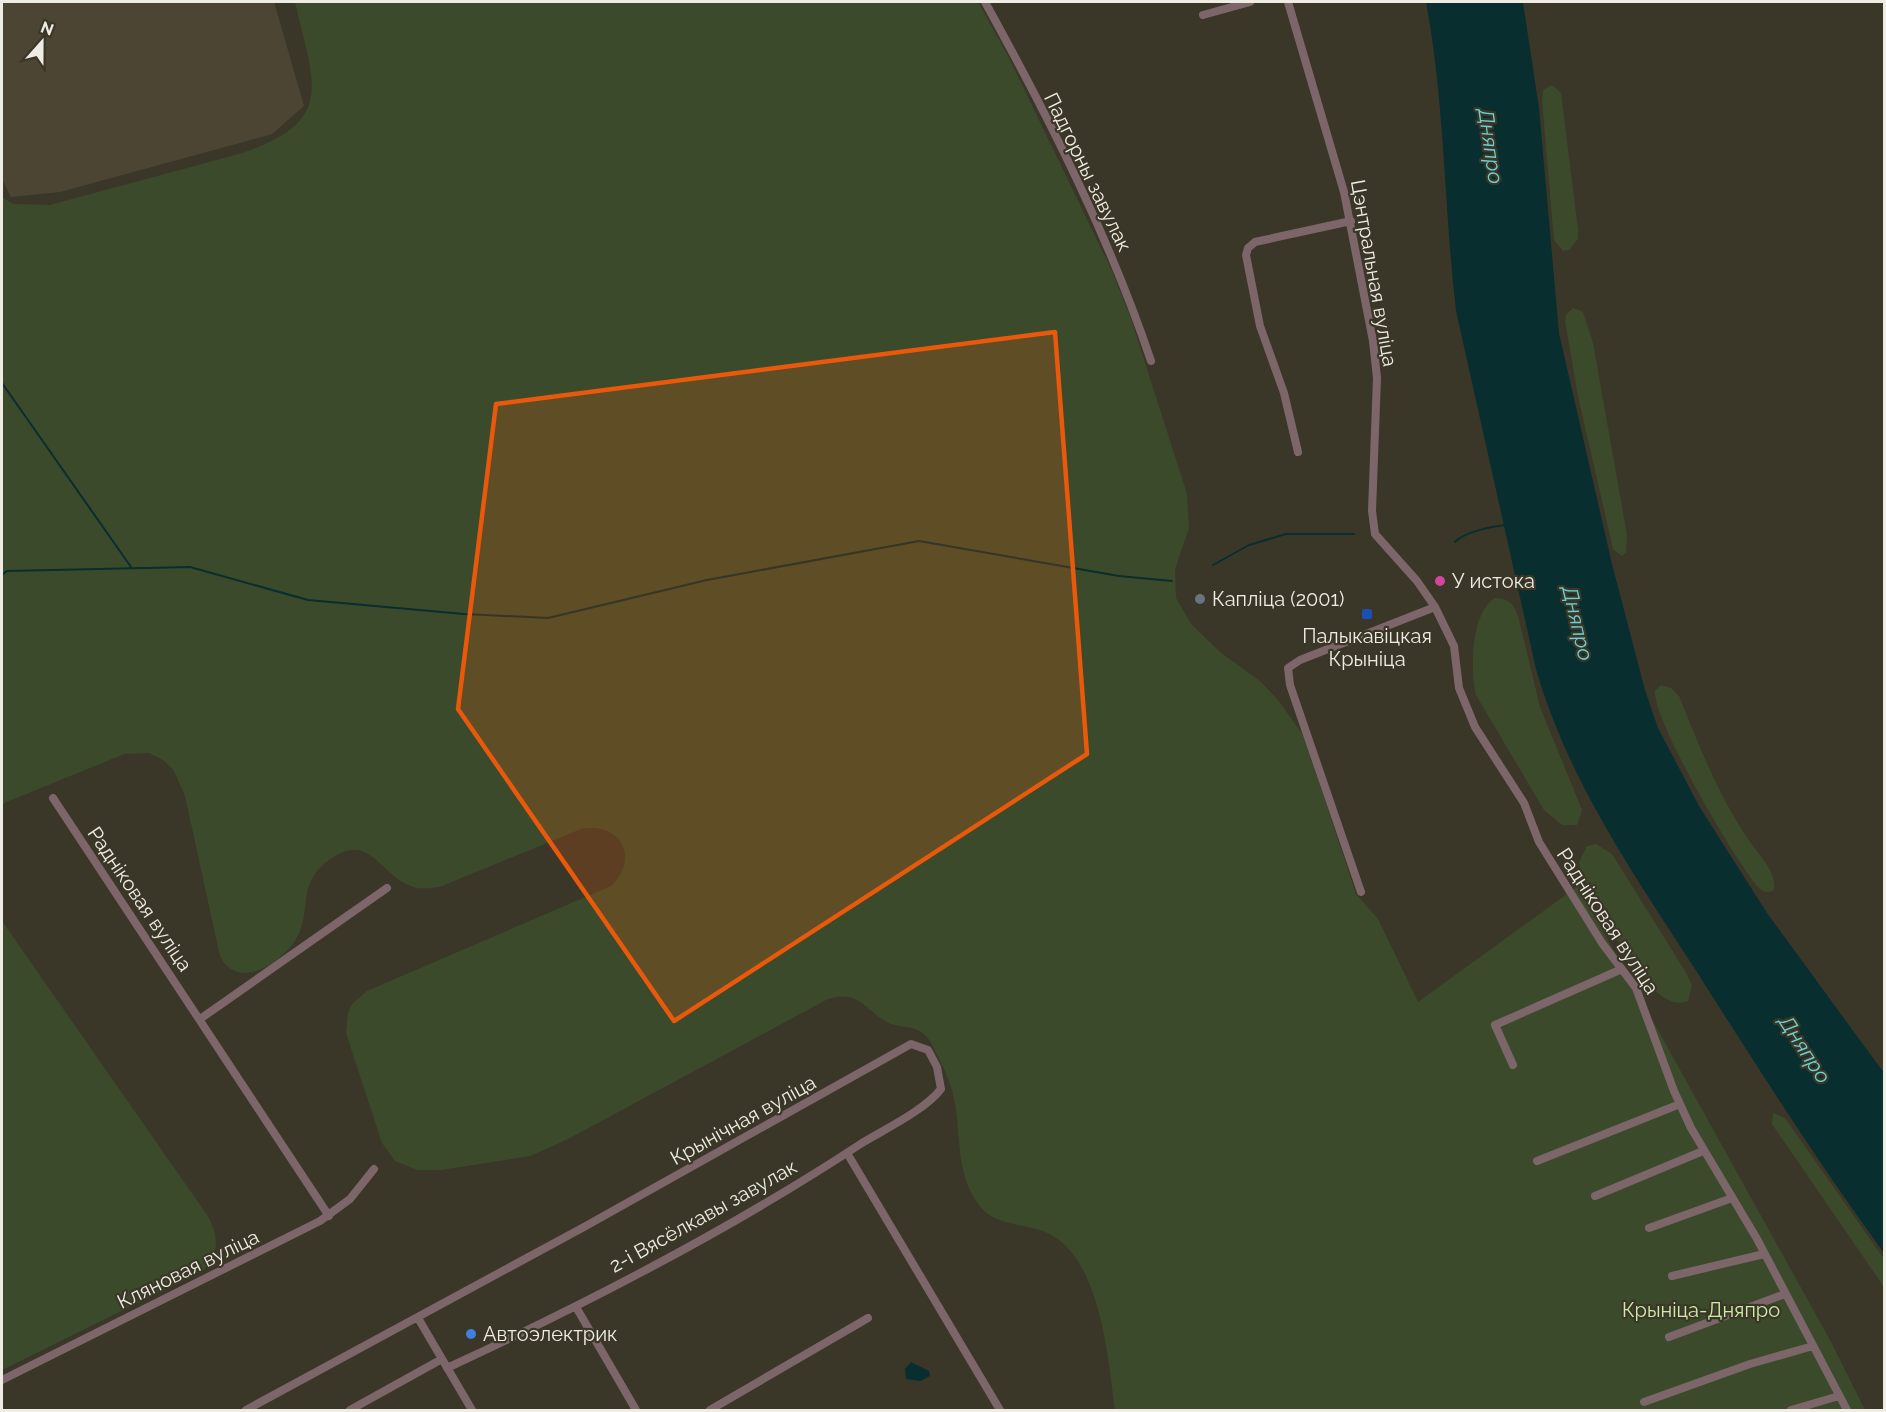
<svg xmlns="http://www.w3.org/2000/svg" width="1886" height="1412" viewBox="0 0 1886 1412" font-family="Raleway,sans-serif">
<style>
.industrial{fill:#4c4534}
.green{fill:#3c4a2c}
.water{fill:#092e2f}
.lines{fill:none;stroke-linecap:round;stroke-linejoin:round}
.stream{stroke:#092e2f;stroke-width:2}
.street{stroke:#7d6669;stroke-width:8}
.marked{fill:#e8590c;fill-opacity:0.2;stroke:#e8590c;stroke-width:4.5;stroke-linejoin:round}
.hotel-dot{fill:#d1479c;stroke:#3b3728;stroke-width:2}
.worship-dot{fill:#6b7280;stroke:#3b3728;stroke-width:2}
.transit-dot{fill:#1a4fb4;stroke:#3b3728;stroke-width:2}
.shop-dot{fill:#3f7fe0;stroke:#3b3728;stroke-width:2}
.labels{text-anchor:middle;dominant-baseline:central;stroke-width:4.5;stroke-linejoin:round;paint-order:stroke}
.street-label{font-size:20px;fill:#eeece3;stroke:#3b3728}
.poi-label{font-size:20px;fill:#eeece3;stroke:#3b3728;text-anchor:start}
.park-label{font-size:20px;fill:#cbeba6;stroke:#3b3728}
.water-label{font-size:21px;font-style:italic;fill:#6ad2d4;stroke:#3b3728}
</style>
<rect width="100%" height="100%" fill="#3b3728"/>
<!-- industrial -->
<path class="industrial" d="M2,2h272l30,104 -32,28 -212,58 -49,5 -9,-18z"/>
<!-- green -->
<path class="green" d="M295,2h683l31,56 102,211 19,47 57,178 2,34 -14,41 1,29 15,26 29,28 41,30 17,18 25,35 53,159 22,25 40,83 160,-116 252,454 35,70h-750c-7,-52 -15,-162 -75,-180 -24,-7 -50,-6 -64,-29 -20,-31 -15,-64 -21,-97 -3,-17 -9,-32 -17,-47 -4,-8 -7,-17 -14,-23 -12,-10 -27,-5 -39,-13 -23,-14 -27,-32 -59,-21l-258,139 -38,17 -89,14h-24l-22,-9 -13,-18 -36,-110 2,-20 4,-9 15,-13 244,-105c29,-28 10,-64 -30,-57l-139,57c-12,3 -25,4 -36,-2 -31,-16 -39,-55 -82,-20 -27,23 -12,50 -28,75 -15,25 -59,52 -76,17l-35,-160 -12,-27 -10,-9 -14,-7 -25,1 -122,50v-607l11,7 37,1 189,-51c98,-32 75,-69 56,-152z
M1552,85l9,8 17,137v9l-9,11 -6,1 -9,-11 -12,-140 1,-10z
M1573,308l10,4 10,31 34,192 -1,17 -4,4 -9,-7 -35,-153 -13,-75 1,-6z
M1495,598c14,1 18,5 23,18l22,91 42,103 -5,15h-15l-18,-15 -68,-115c-6,-25 -5,-83 19,-97z
M1661,685l10,3 8,8c20,50 40,101 71,146 9,13 27,30 24,48l-4,2c-5,0 -8,-1 -12,-5 -22,-25 -106,-168 -103,-196z
M1596,844l16,10 73,117 7,14 -4,16c-11,4 -21,0 -30,-8 -20,-16 -76,-105 -79,-131l8,-16z
M2,921l205,294c12,19 13,41 -5,56l-200,99z
M1773,1113l12,5 99,141v28l-112,-163z"/>
<!-- water -->
<path class="water" d="M1426,2h97l16,106 20,225 53,231 33,126 13,38 41,78 68,107 117,160v180c-67,-92 -128,-188 -189,-284 -62,-96 -127,-189 -159,-300l-80,-358c-12,-103 -11,-207 -30,-309z
M911,1362l18,9 1,5 -9,5 -15,-2 -1,-10z"/>
<g class="lines">
<!-- stream -->
<path class="stream" d="M2,383l129,184
M1455,542c9,-10 38,-16 52,-17
M1213,565l36,-20 37,-11h68
M2,575l5,-4 183,-4 118,33 156,14 84,4 159,-38 212,-39 200,35 53,5"/>
<!-- street -->
<path class="street" d="M985,2c63,114 124,234 166,359
M1288,2l56,190 29,149 4,37 -5,133 3,23 42,47 18,26 19,39 5,42 16,39 49,76 15,39 63,101 34,45 38,103 17,37 66,111 90,171
M1203,15l47,-13
M1298,452l-14,-59 -24,-67 -14,-71 2,-7 7,-6 96,-21
M53,798l276,418
M1361,892l-71,-207 -2,-17 12,-8 135,-53
M200,1019l187,-131
M1513,1065l-18,-40 127,-56
M847,1153l153,257
M1537,1161l143,-57
M1595,1196l108,-45
M1649,1228l83,-30
M1672,1276l92,-22
M576,1307l60,103
M418,1318l54,92
M1669,1337l116,-43
M2,1380l318,-159 30,-22 24,-30
M1644,1402l106,-38 63,-18
M246,1410l338,-183 327,-183 17,6 9,17 4,22c-16,21 -56,40 -79,54 -129,85 -274,160 -415,225
M350,1410l92,-51
M710,1410l158,-92
M1791,1410l48,-14"/>
</g>
<!-- marked area -->
<path class="marked" d="M1055,332l32,422 -413,267 -216,-312 38,-305z"/>
<!-- markers -->
<circle class="hotel-dot" cx="1440" cy="581" r="6"/>
<circle class="worship-dot" cx="1200" cy="599" r="6"/>
<rect class="transit-dot" x="1361" y="608" width="12" height="12" rx="3"/>
<circle class="shop-dot" cx="471" cy="1334" r="6"/>
<g class="labels">
<!-- street labels -->
<g class="street-label">
<text transform="translate(1088 172) rotate(64)">Падгорны завулак</text>
<text transform="translate(1374 273) rotate(80)">Цэнтральная вуліца</text>
<text transform="translate(140 899) rotate(56)">Радніковая вуліца</text>
<text transform="translate(1608 921) rotate(57)">Радніковая вуліца</text>
<text transform="translate(743 1120) rotate(-29)">Крынічная вуліца</text>
<text transform="translate(703 1216) rotate(-29)">2-і Вясёлкавы завулак</text>
<text transform="translate(188 1269) rotate(-26)">Кляновая вуліца</text>
</g>
<!-- poi labels -->
<g class="poi-label">
<text x="1452" y="581">У истока</text>
<text x="1212" y="599">Капліца (2001)</text>
<text x="1367" y="636" text-anchor="middle">Палыкавіцкая<tspan x="1367" dy="23">Крыніца</tspan></text>
<text x="483" y="1334">Автоэлектрик</text>
</g>
<!-- park labels -->
<g class="park-label">
<text x="1701" y="1310">Крыніца-Дняпро</text>
</g>
<!-- water labels -->
<g class="water-label">
<text transform="translate(1491 146) rotate(82)">Дняпро</text>
<text transform="translate(1578 623) rotate(77)">Дняпро</text>
<text transform="translate(1805 1049) rotate(57)">Дняпро</text>
</g>
</g>
<!-- border -->
<rect width="1886" height="1412" fill="none" stroke="#eeece3" stroke-width="6"/>
<!-- north arrow -->
<g transform="translate(42 42) rotate(21)" stroke="#3b3728" stroke-width="4.5" paint-order="stroke">
<path d="M0-4.5L10 22L0 15L-10 22Z" fill="#eeece3"/>
<text y="-9" font-size="16" font-weight="bold" text-anchor="middle" fill="#eeece3">N</text>
</g>
</svg>
